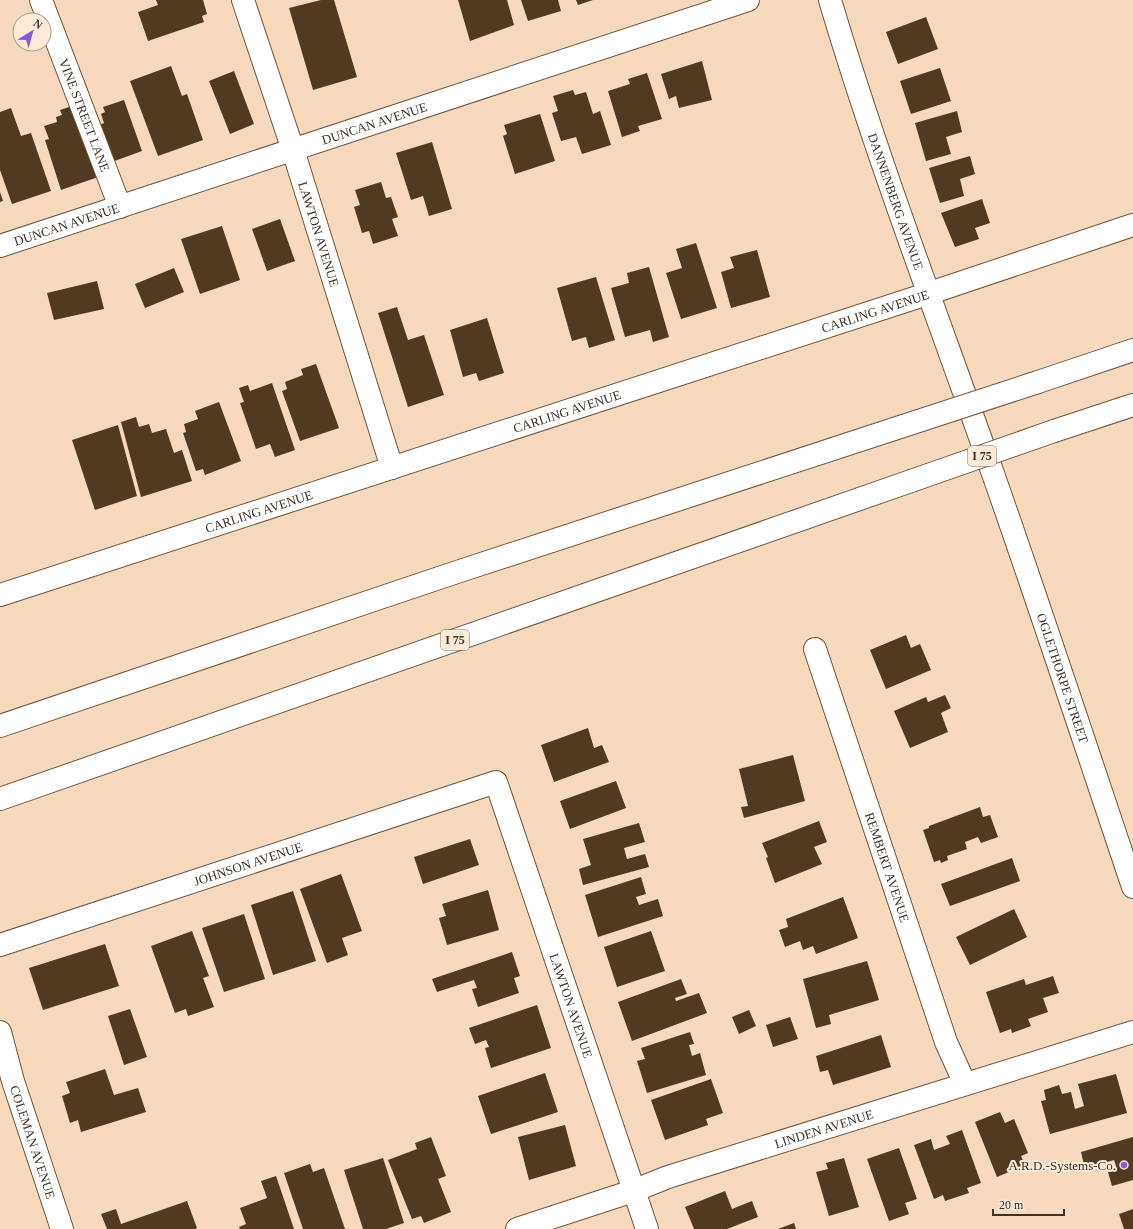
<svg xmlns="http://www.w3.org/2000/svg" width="1133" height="1229" viewBox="0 0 1133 1229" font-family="'Times New Roman',serif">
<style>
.building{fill:#503a21}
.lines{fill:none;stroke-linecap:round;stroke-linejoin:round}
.minor-casing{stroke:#6d553b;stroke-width:24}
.tertiary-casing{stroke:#6d553b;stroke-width:24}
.motorway-casing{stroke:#6d553b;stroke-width:24}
.minor{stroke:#fff;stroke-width:22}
.tertiary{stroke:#fff;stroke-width:22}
.motorway{stroke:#fff;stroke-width:22}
.motorway-bridge-casing{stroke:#6d553b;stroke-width:24;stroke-linecap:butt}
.motorway-bridge{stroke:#fff;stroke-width:22}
.poi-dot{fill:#845ed9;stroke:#fbead8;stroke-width:1.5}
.labels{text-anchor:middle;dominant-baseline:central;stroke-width:4;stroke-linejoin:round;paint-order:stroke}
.shield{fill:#fbead8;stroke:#76695c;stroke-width:1}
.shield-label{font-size:12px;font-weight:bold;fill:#3d3227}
.street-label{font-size:13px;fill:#3d3227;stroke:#fbead8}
.poi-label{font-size:13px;fill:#3d3227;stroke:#fbead8;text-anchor:end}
</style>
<rect width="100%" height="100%" fill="#f7dabd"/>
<!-- building -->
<path class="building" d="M156,0h47l4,14 -5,2 2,6 -56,19 -10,-29 20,-7z
M321,0h13l23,77 -44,13 -24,-82z
M458,0h49l7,25 -44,16z
M521,0h37l3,11 -33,10z
M576,0h17l-15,5z
M926,17l12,32 -40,15 -12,-32z
M702,61l10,39 -33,8 -3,-12 -7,3 -8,-25z
M171,66l11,30 5,-2 16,46 -45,16 -28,-75z
M940,68l11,33 -40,13 -11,-33z
M234,71l20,53 -24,10 -21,-53z
M647,73l15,46 -24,7 2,5 -18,6 -14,-46 22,-7 -2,-5z
M573,90l2,5 11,-3 7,22 7,-3 11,34 -29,9 -6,-17 -15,4 -9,-28 6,-2 -5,-15z
M124,100l18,51 -33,12 -14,-36 9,-4 -3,-9 4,-2 -2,-5z
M78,104l23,72 -40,14 -16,-50 4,-1 -5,-13 13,-4 -1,-5 6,-2 -2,-5z
M11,108l10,28 10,-3 20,58 -39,13 -12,-34v-58z
M957,111l5,21 -16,5 5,17 -25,7 -11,-38z
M540,114l15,47 -40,13 -12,-38 4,-2 -3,-9z
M432,142l20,67 -23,7 -6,-20 -12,4 -15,-47z
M970,156l5,18 -15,5 4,17 -24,7 -11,-35z
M381,182l5,16 5,-1 7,20 -6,2 6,17 -25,8 -4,-13 -7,2 -8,-26 6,-2 -5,-15z
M0,192l3,9 -3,1z
M982,199l8,24 -15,5 4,11 -24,8 -14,-34z
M280,219l15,42 -28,10 -15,-42z
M222,226l18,54 -40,14 -19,-55z
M696,243l21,65 -36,11 -15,-46 16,-5 -6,-19z
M757,250l13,47 -39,11 -10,-36 13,-4 -4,-11z
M649,267l20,70 -16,5 -3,-12 -25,7 -14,-49 18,-5 -2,-10z
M174,268l10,24 -39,16 -10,-24z
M596,277l19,63 -26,8 -3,-11 -14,4 -15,-53z
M97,281l7,28 -50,11 -7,-27z
M397,307l11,33 16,-5 20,60 -36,12 -30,-94z
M487,318l17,55 -25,8 -3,-8 -13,4 -13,-47z
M316,364l23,64 -39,13 -18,-50 5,-2 -2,-7 18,-7 -2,-6z
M272,383l23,67 -20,7 -5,-13 -14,5 -16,-46 4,-1 -5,-14 9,-3 2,6z
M219,402l22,59 -36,14 -2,-6 -7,2 -13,-38 3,-1 -2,-8 14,-5 -3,-8z
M136,417l3,10 10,-3 3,9 14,-4 8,24 8,-3 10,31 -51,16 -20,-75z
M118,425l19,71 -42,14 -23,-70z
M906,635l5,13 9,-4 11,26 -45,19 -16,-39z
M945,695l6,13 -10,5 7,19 -38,16 -16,-37 32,-14 2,5z
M588,728l6,20 8,-3 7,17 -55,20 -13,-37z
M793,755l12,46 -61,17 -3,-11 7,-1 -9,-37z
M616,781l10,27 -56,21 -10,-28z
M980,807l3,10 7,-2 8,22 -17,6 -3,-6 -13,5 2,7 -20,7 1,4 -7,3 -1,-3 -6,2 -11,-32 6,-2v-2z
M819,821l8,21 -13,5 8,17 -47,19 -9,-25 2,-1 -6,-14z
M639,823l6,19 -21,6 3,11 18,-5 4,13 -66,18 -4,-16 12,-4 -8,-26z
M470,839l9,26 -56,19 -9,-27z
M1012,858l8,23 -70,25 -9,-22z
M341,874l21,57 -20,7 6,17 -21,8 -27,-74z
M641,877l5,17 -10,3 3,8 19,-6 5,17 -65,21 -13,-42z
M488,890l11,40 -52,15 -8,-27 7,-2 -4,-12z
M293,891l23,70 -43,14 -22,-70z
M843,897l15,41 -42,16 -3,-8 -10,4 -3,-9 -15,6 -6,-17 9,-3 -2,-8z
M1014,909l13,28 -57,28 -14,-28z
M244,914l21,65 -41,13 -22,-64z
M192,931l17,45 -6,2 11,29 -26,9 -2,-7 -11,4 -24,-67z
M651,931l14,40 -48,16 -13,-40z
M105,944l14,42 -76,24 -14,-42z
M512,952l8,24 -6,2 5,15 -41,14 -6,-18 5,-1 -3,-8 -37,12 -5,-13z
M867,961l12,39 -50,15 2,9 -15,4 -13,-49z
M1053,976l6,17 -16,5 5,14 -20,7 3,7 -19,7 -1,-4 -11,4 -14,-41 38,-13 2,6z
M681,979l6,15 -12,4 1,3 23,-8 8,20 -75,28 -14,-39z
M537,1005l14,43 -60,20 -6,-20 4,-1 -3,-7 -11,4 -6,-16z
M130,1009l17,48 -23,8 -16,-49z
M749,1010l7,16 -17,8 -7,-17z
M790,1017l8,22 -25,8 -7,-22z
M690,1032l4,12 -5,1 3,11 8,-3 6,22 -59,18 -10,-32 8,-2 -4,-11z
M881,1035l10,32 -58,18 -5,-15 -8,2 -4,-16z
M105,1069l9,26 24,-7 8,24 -65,20 -3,-12 -8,3 -8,-27 8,-3 -4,-11z
M545,1073l13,39 -67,22 -13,-38z
M1116,1074l11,39 -77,21 -9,-33 5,-1 -2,-10 15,-5 3,9 9,-2 4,17 9,-3 -6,-22z
M711,1079l12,34 -17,6 2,6 -43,15 -14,-40z
M1000,1112l5,11 9,-4 14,34 -7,3 4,9 -28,12 -22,-55z
M565,1125l11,41 -47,14 -11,-43z
M962,1130l19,53 -14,5 2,5 -24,8 -2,-6 -9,4 -20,-54 17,-6 3,11 16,-6 -4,-8z
M431,1137l15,39 -8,3 13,33 -27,11 -3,-7 -9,3 -24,-59 29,-11 -2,-6z
M1133,1137v43l-21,6 -4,-14 9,-3 -3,-9 -29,9 -4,-17z
M899,1148l18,51 -12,4 4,11 -20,7 -22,-62z
M383,1158l21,65 -18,6h-23l-19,-59z
M844,1158l15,49 -30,9 -13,-44 12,-3 -2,-6z
M310,1164l3,8 11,-4 21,61h-42l-19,-56z
M276,1176l18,53h-54l-1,-2 7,-3 -6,-16 27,-10 -6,-17z
M725,1191l7,18 20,-8 6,16 -31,12h-33l-9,-22z
M187,1201l10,27 -2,1h-88l-6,-15 15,-5 5,15z
M1133,1209v20h-9l-5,-15z
M794,1223l2,6h-18z"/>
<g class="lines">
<defs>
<g id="minor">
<path id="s1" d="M41,0l79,207"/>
<path id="s2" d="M243,0l50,150 99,318"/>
<path id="s3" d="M830,0c47,158 106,312 161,468 49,139 95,279 142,419"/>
<path id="s4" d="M0,246l748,-246"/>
<path id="s5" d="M0,595l927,-301 206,-69"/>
<path id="s6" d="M815,649l131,393 19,42"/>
<path id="s7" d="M0,945l496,-163 151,447"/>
<path id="s8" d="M517,1229l116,-38 35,-14 465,-145"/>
</g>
<g id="tertiary">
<path id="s9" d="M0,1032l13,49 49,148"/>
</g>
<path id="motorway" d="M1038,382l95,-32
M1054,431l79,-26
M0,726l454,-153 440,-144
M0,799l911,-318"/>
</defs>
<!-- minor casing -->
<use href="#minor" class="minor-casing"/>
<!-- tertiary casing -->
<use href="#tertiary" class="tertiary-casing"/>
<!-- motorway casing -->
<use href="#motorway" class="motorway-casing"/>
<!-- minor -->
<use href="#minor" class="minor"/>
<!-- tertiary -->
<use href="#tertiary" class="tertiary"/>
<!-- motorway -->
<use href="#motorway" class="motorway"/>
<defs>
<path id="motorway-bridge" d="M894,429l144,-47
M911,481l143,-50"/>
</defs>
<!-- motorway-bridge casing -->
<use href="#motorway-bridge" class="motorway-bridge-casing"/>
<!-- motorway-bridge -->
<use href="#motorway-bridge" class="motorway-bridge"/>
</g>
<!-- markers -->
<circle class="poi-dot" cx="1124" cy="1165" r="4"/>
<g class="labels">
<!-- shield labels -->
<g class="shield">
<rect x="968" y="446" width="28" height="20" rx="3"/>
<rect x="441" y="630" width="28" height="20" rx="3"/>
</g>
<g class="shield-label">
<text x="982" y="456">I 75</text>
<text x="455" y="640">I 75</text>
</g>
<!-- street labels -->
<g class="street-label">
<text stroke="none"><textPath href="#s1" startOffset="123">VINE STREET LANE</textPath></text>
<text stroke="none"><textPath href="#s4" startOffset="394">DUNCAN AVENUE</textPath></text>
<text stroke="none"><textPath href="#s3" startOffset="212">DANNENBERG AVENUE</textPath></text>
<text stroke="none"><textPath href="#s4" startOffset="70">DUNCAN AVENUE</textPath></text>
<text stroke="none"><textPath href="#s2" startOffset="246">LAWTON AVENUE</textPath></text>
<text stroke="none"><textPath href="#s5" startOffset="920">CARLING AVENUE</textPath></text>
<text stroke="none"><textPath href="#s5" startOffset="596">CARLING AVENUE</textPath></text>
<text stroke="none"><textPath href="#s5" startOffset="272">CARLING AVENUE</textPath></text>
<text stroke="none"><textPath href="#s3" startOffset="717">OGLETHORPE STREET</textPath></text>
<text stroke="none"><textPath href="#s7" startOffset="261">JOHNSON AVENUE</textPath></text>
<text stroke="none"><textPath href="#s6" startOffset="230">REMBERT AVENUE</textPath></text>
<text stroke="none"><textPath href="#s7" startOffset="758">LAWTON AVENUE</textPath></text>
<text stroke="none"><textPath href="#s8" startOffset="323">LINDEN AVENUE</textPath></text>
<text stroke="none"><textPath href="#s9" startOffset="115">COLEMAN AVENUE</textPath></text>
</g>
<!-- poi labels -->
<g class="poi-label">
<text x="1116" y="1165">A.R.D.-Systems-Co.</text>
</g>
</g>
<!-- north arrow -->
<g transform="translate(32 32) rotate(37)"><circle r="19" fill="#fbead8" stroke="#afa091"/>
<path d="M0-3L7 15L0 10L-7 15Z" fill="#845ed9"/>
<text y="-6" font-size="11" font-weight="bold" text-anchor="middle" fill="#3d3227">N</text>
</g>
<!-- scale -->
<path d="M993 1209v6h71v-6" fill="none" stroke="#3d3227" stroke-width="2"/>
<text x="999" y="1209" font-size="12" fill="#3d3227" stroke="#fbead8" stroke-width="3" paint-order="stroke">20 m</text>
</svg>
